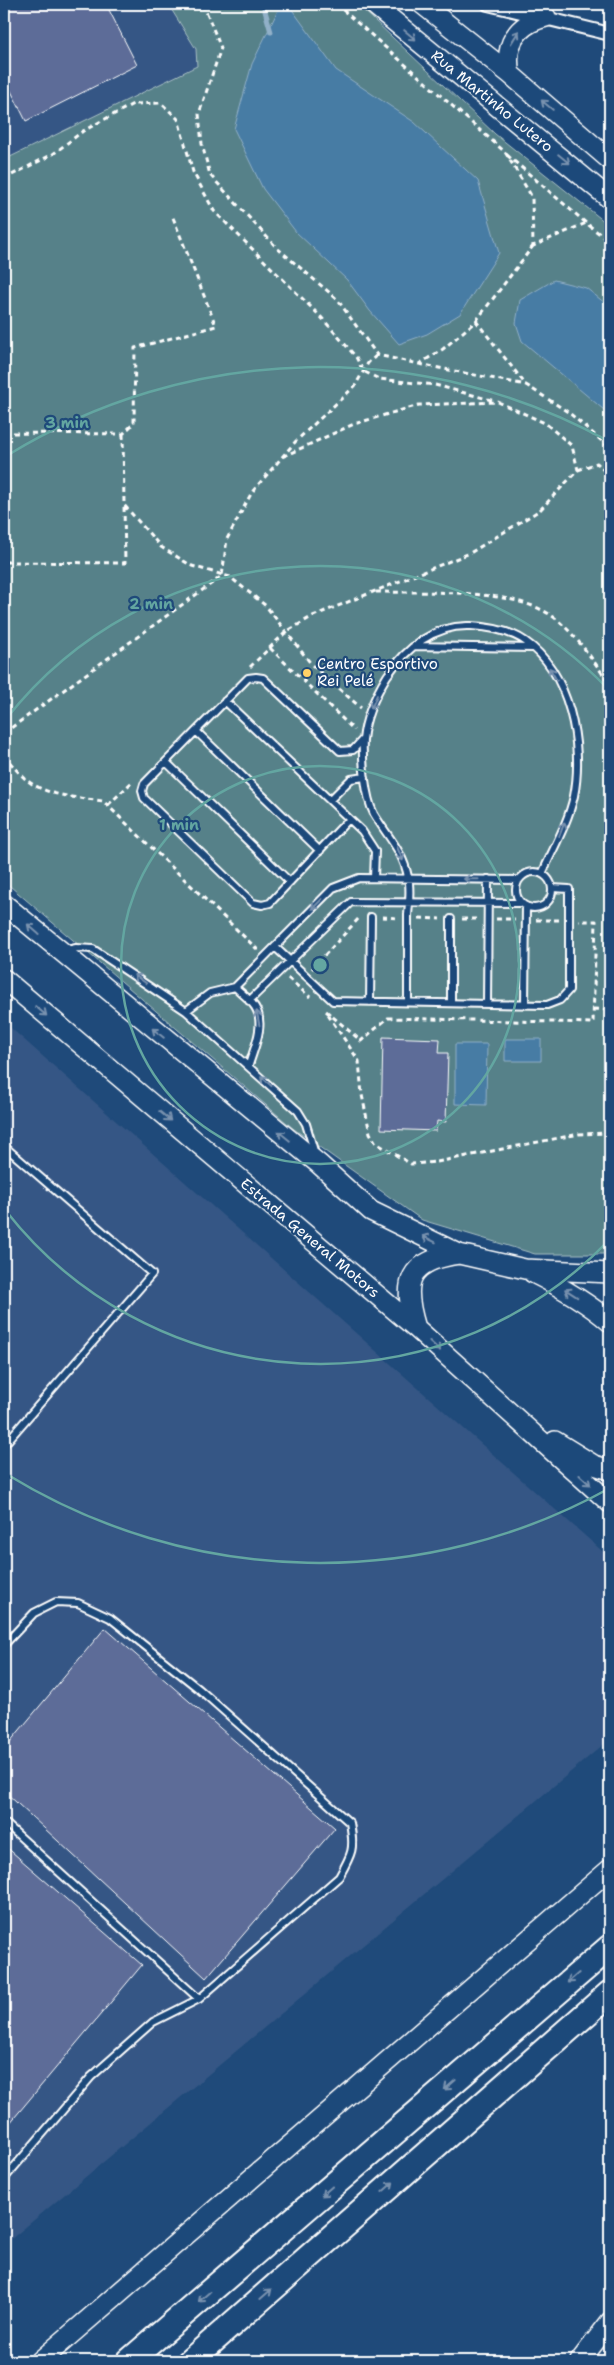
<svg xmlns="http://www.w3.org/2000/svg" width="614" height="2365" viewBox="0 0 614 2365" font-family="'Shantell Sans',sans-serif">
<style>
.built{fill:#365785}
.green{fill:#568189;stroke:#aac0c4}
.water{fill:#477ca4;stroke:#91b0c8}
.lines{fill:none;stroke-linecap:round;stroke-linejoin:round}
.stream{stroke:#91b0c8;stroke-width:5}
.building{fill:#5d6c98;stroke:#fff}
.lane-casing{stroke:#fff;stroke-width:10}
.street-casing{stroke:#fff;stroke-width:16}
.secondary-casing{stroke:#fff;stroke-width:22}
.highway-casing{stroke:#fff;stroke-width:28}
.path{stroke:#fff;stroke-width:3;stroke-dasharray:5 4;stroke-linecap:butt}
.lane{stroke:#1f4a7a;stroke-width:6}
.street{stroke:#1f4a7a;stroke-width:12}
.secondary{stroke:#1f4a7a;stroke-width:19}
.highway{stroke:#1f4a7a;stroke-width:24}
.oneway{stroke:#7992af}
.ring{fill:none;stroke:#63a6a1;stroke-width:2.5}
.poi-dot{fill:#ffd166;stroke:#1f4a7a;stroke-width:2}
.labels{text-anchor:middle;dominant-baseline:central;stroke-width:4.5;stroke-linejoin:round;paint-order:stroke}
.street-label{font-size:15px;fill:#fff;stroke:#1f4a7a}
.poi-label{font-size:15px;fill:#fff;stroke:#1f4a7a;text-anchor:start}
.centre{fill:#63a6a1;stroke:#1f4a7a;stroke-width:2.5}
.ring-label{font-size:15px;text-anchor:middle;font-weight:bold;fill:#63a6a1;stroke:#1f4a7a;stroke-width:4.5;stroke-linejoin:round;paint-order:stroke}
</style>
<rect width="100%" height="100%" fill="#1f4a7a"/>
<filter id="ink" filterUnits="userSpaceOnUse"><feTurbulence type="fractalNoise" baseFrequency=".02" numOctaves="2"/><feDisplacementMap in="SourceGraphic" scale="10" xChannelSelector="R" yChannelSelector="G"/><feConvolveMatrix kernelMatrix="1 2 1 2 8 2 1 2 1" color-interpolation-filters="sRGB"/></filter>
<g filter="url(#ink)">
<!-- built -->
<path class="built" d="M4,4h164l28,45 1,17 -193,94z
M4,1022l606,536v181l-606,506z"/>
<!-- green -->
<path class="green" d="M168,4h189l138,130 115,92v1028h-75l-113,-34 -128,-91 -290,-248v-721l193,-94 -1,-17z"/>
<!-- water -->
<path class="water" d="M281,4h7l48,66 78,52 64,59 21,72 -39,61 -33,20 -28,10 -29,-33 -23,-31 -51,-48 -33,-43 -29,-60 18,-65z
M554,280l32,8 24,19v108l-88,-74 -6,-18 4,-23z
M505,1039h36v22h-36z
M455,1044h32l-1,61 -31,-1z"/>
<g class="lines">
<!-- stream -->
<path class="stream" d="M263,4l8,28"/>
</g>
<!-- building -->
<path class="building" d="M4,4h102l31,61 -111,56 -22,-44z
M383,1037l57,2 -1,14h9l-2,69 -9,-1 -1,10 -55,-2z
M105,1628l230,200 -129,150 -202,-187v-42z
M4,1845l138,120 -138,165z"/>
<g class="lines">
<defs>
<path id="lane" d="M414,646l119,2
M225,701l137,130 13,20 -1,27
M196,731l124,120
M166,762l124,120
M330,800l21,-21 14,-2
M349,819l-79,84 -8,2 -9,-2 -109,-105 -2,-7 2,-7 104,-106 8,-1 7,1 77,73 13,-1 10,-11
M516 890a18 18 0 1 1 36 0a18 18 0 1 1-36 0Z
M275,947l58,54 214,4 13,-5 9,-10v-101l-17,-1
M67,950l9,-2 17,1 93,62 112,100 8,13 9,30
M235,987l98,-99 26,-10 160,2
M249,1001l102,-99 170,1
M370,1002l1,-85
M408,1002c0,-29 0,-58 0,-87 1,-12 3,-26 0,-38 -5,-26 -21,-41 -34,-63 -9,-17 -12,-55 -11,-74 2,-22 13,-46 24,-64 19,-28 48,-52 84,-50 19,1 38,4 54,15 45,31 59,105 49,155 -6,27 -21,53 -32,78
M451,1003v-84
M487,1004l1,-125
M525,1004l1,-98
M186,1011l24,-18 25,-6c6,6 15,12 20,20 11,17 -1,41 -6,58
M4,1146l148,128 -148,171
M4,1645l30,-32 22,-11 22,1 32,15 89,71 151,134c5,26 2,31 -11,54l-140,122 -46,23 -62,55 -87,102
M4,1822l195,177"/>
<path id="street" d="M488,4l122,30"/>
<path id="secondary" d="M373,4l237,195
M422,4l88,70 100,86
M510,74c-6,-29 6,-50 36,-57
M4,904l315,260 52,47 88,43 66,15 85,4
M4,979l412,349 194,175
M533,1273c28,14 54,29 77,49
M416,1328c-14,-46 -9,-67 43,-74
M555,1441l39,24 16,5
M40,2361l570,-492
M580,2361l30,-39"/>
<path id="highway" d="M129,2361l481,-414
M190,2361l420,-368"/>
</defs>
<!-- lane casing -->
<use href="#lane" class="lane-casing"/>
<!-- street casing -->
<use href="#street" class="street-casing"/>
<!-- secondary casing -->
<use href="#secondary" class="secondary-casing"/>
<!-- highway casing -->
<use href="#highway" class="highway-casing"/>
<!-- path -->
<path class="path" d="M203,4l18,44 -22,66 3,30 8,31 67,73 60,51 40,56 42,9 24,-15 33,-28 50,64 42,27 42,36
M336,4l169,148 27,45 1,49 53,-23 24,19
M507,155l79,68
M4,179l49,-25 30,-23 50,-27 28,-1 17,16 15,53 21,39 107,106 35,40 7,14 16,8 56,6 60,16
M476,321l57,-75
M419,364l107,21
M4,433l119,1 11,-11 1,-75 81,-22 -44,-111
M123,434l1,71 37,42 31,19 38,11 36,29 46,59 49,43
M578,470l19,-7 13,14
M376,592c50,1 138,-5 179,26 23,19 39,43 55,67
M4,643l1,-81 120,1 -1,-58
M270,648l84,82
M250,667l36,-35 27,-16 157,-63 70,-43 38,-40 -6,-24 -27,-23 -47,-21 -79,3 -65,19 -72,33
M4,733l218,-157 5,-37 25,-47 44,-51 59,-55 13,-23 9,-8
M4,755c9,11 20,26 34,32 19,10 44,11 65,14l155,149
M108,805l25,-24
M382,917l16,1
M419,918l21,1
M462,919h16
M496,919h19
M536,920h24
M312,969l48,-52
M288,978l22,19
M594,1009l16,1
M326,1011l35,30 27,-23 205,5 3,-102h-17
M328,1015l31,46 3,34 8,38 6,10 35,21 26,-2 142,-28 31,-1"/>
<!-- lane -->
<use href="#lane" class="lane"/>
<!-- street -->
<use href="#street" class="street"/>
<!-- secondary -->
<use href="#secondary" class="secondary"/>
<!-- highway -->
<use href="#highway" class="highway"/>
</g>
<!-- one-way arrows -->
<defs><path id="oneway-shaft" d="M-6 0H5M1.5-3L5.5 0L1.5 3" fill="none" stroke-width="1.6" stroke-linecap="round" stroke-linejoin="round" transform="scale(1.25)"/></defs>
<g class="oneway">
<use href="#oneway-shaft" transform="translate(410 35) rotate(40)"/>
<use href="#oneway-shaft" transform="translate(515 37) rotate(-58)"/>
<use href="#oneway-shaft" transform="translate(547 105) rotate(-140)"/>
<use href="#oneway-shaft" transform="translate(564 159) rotate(39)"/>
<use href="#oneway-shaft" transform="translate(553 674) rotate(-120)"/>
<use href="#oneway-shaft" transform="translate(374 702) rotate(113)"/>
<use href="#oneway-shaft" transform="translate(562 829) rotate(-69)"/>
<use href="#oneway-shaft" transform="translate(400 854) rotate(67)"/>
<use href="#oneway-shaft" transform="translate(471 879) rotate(-179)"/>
<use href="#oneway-shaft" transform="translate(317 904) rotate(135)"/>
<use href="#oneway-shaft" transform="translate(33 929) rotate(-139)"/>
<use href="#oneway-shaft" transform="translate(140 979) rotate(-145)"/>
<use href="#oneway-shaft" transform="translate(41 1011) rotate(40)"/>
<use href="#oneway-shaft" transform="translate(258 1018) rotate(-101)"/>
<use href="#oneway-shaft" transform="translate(158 1033) rotate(-141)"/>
<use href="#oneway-shaft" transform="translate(266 1081) rotate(-137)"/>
<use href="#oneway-shaft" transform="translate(165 1116) rotate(40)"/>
<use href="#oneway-shaft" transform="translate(284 1136) rotate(-141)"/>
<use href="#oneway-shaft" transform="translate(429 1239) rotate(-154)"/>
<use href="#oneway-shaft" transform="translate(571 1293) rotate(-147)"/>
<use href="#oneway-shaft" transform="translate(435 1346) rotate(42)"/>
<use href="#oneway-shaft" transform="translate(585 1480) rotate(42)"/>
<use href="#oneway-shaft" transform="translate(573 1978) rotate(139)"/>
<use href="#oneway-shaft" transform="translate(450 2085) rotate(139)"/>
<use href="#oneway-shaft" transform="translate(388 2187) rotate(-41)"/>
<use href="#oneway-shaft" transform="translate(327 2191) rotate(139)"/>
<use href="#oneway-shaft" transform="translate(266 2294) rotate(-41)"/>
<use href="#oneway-shaft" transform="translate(204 2297) rotate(139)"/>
</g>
</g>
<!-- distance rings -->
<g class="ring">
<circle cx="320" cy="965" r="199"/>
<path d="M609 1240A399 399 0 0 1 6 1211M6 719A399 399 0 0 1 609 690"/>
<path d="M610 1488A598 598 0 0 1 8 1475M8 455A598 598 0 0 1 610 442"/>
</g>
<!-- markers -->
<circle class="poi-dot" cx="307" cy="673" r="5"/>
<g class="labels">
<!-- street labels -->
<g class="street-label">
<text transform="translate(492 101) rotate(39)">Rua Martinho Lutero</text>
<text transform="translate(310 1238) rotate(40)">Estrada General Motors</text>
</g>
<!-- poi labels -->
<g class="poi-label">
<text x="317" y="664">Centro Esportivo<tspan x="317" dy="17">Rei Pelé</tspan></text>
</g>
</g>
<circle cx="320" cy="965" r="8" class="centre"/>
<g class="ring-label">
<text x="67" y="428">3 min</text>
<text x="151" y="609">2 min</text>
<text x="179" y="830">1 min</text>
</g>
<!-- margin -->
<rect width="614" height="2365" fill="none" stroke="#1f4a7a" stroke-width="20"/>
<rect x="10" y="10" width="594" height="2345" fill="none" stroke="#fff" stroke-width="2" filter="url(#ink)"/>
</svg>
